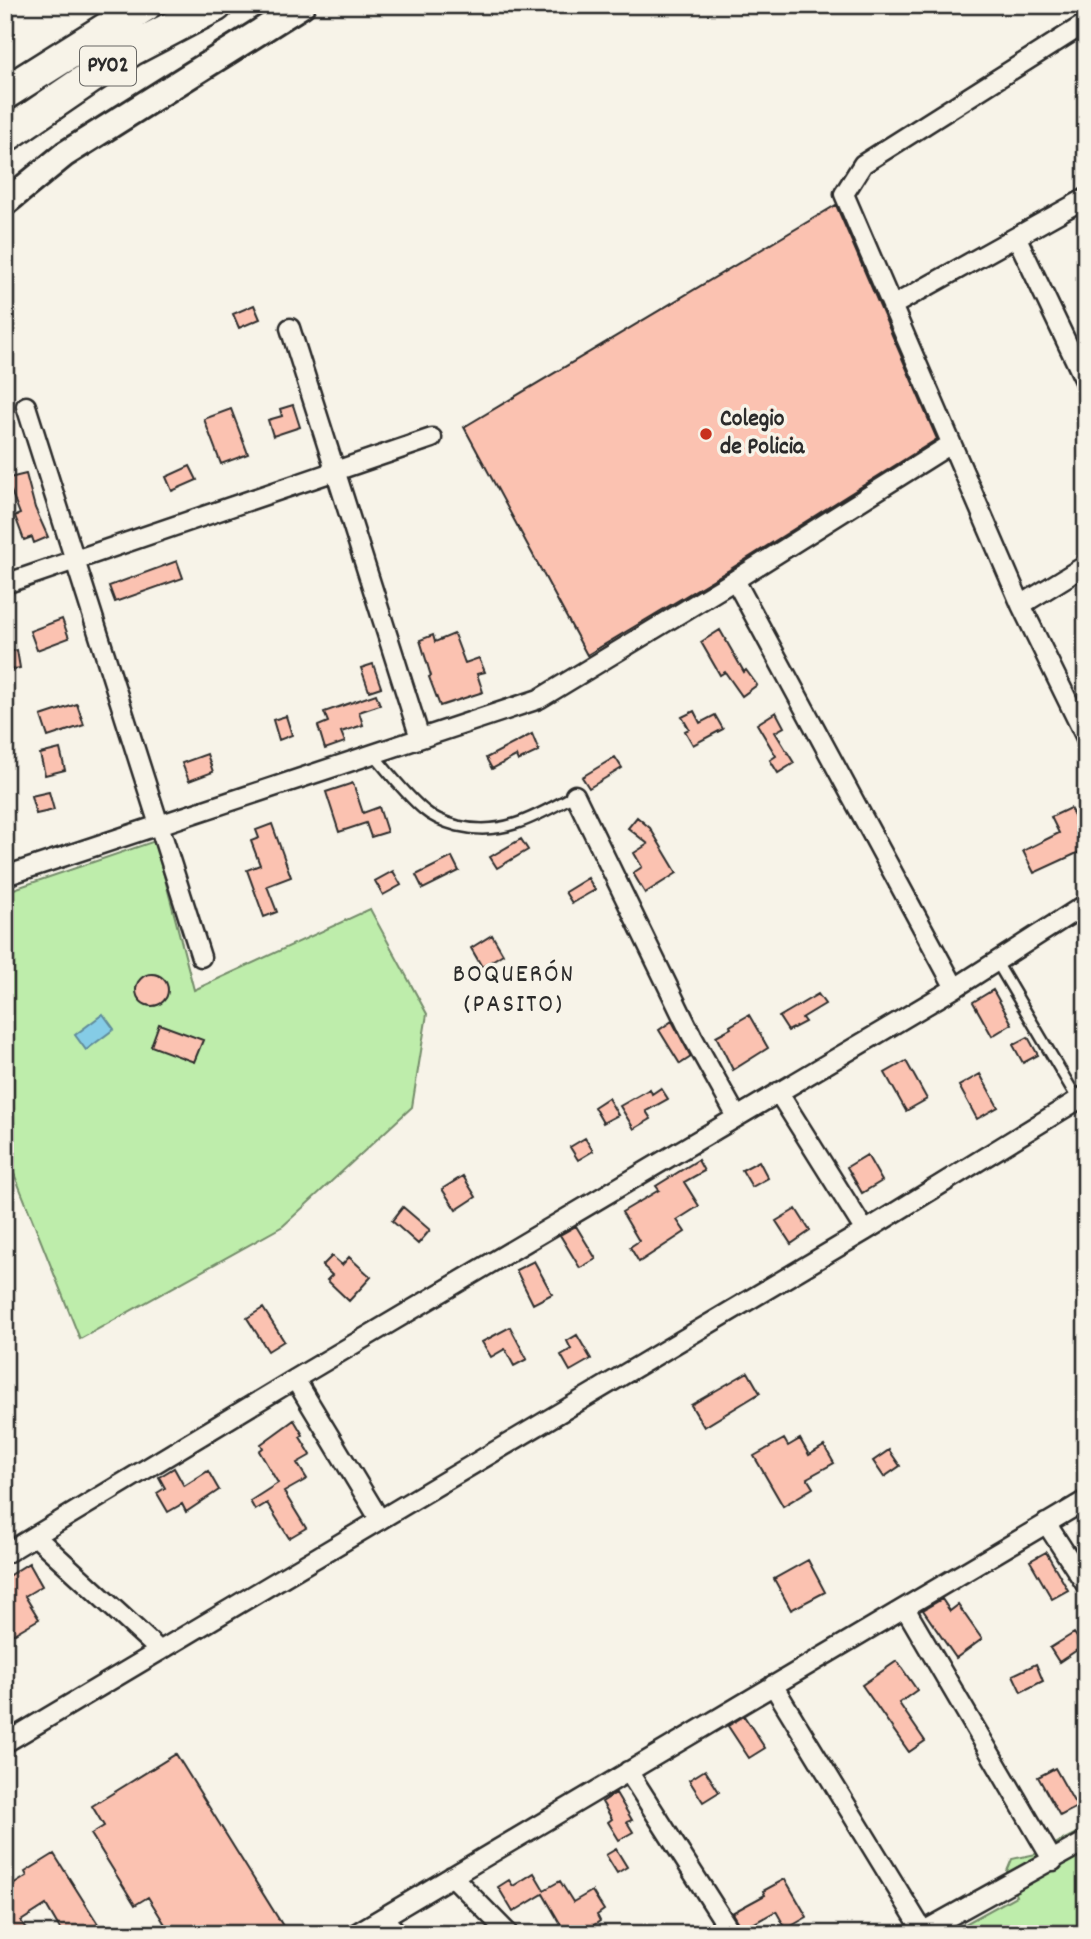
<svg xmlns="http://www.w3.org/2000/svg" width="1091" height="1939" viewBox="0 0 1091 1939" font-family="Dekko,sans-serif">
<style>
.green{fill:#beedab;stroke:#748c6b;stroke-width:2}
.water{fill:#85cce6;stroke:#618c9b;stroke-width:2}
.building{fill:#fbc2b1;stroke:#2b2b2b;stroke-width:2}
.lines{fill:none;stroke-linecap:round;stroke-linejoin:round}
.lane-casing{stroke:#2b2b2b;stroke-width:14}
.street-casing{stroke:#2b2b2b;stroke-width:23}
.secondary-casing{stroke:#2b2b2b;stroke-width:30}
.highway-casing{stroke:#2b2b2b;stroke-width:37}
.lane{stroke:#f7f3e8;stroke-width:9}
.street{stroke:#f7f3e8;stroke-width:18}
.secondary{stroke:#f7f3e8;stroke-width:24}
.highway{stroke:#f7f3e8;stroke-width:32}
.poi-dot{fill:#c8321e;stroke:#f7f3e8;stroke-width:2.5}
.labels{text-anchor:middle;dominant-baseline:central;stroke-width:7;stroke-linejoin:round;paint-order:stroke}
.shield{fill:#f7f3e8;stroke:#686764;stroke-width:2}
.shield-label{font-size:23px;font-weight:bold;fill:#2b2b2b}
.poi-label{font-size:24px;font-weight:bold;fill:#2b2b2b;stroke:#f7f3e8;text-anchor:start}
.neighbourhood-label{font-size:26px;letter-spacing:2px;fill:#2b2b2b;stroke:#f7f3e8}
</style>
<rect width="100%" height="100%" fill="#f7f3e8"/>
<filter id="ink" filterUnits="userSpaceOnUse"><feTurbulence type="fractalNoise" baseFrequency=".0143" numOctaves="2"/><feDisplacementMap in="SourceGraphic" scale="14" xChannelSelector="R" yChannelSelector="G"/><feConvolveMatrix kernelMatrix="1 2 1 2 8 2 1 2 1" color-interpolation-filters="sRGB"/></filter>
<g filter="url(#ink)">
<!-- green -->
<path class="green" d="M155,841l39,149 176,-81 57,105 -15,93 -129,119 -203,113 -75,-188v-259z
M1086,1828v106h-139l69,-38 -9,-25 5,-12 24,-5z"/>
<!-- water -->
<path class="water" d="M103,1014l11,15 -28,21 -11,-15z"/>
<!-- building -->
<path class="building" d="M836,205l101,234 -208,131 -142,85 -123,-228z
M254,305l6,14 -21,9 -6,-14z
M293,405l7,22 -27,9 -5,-16 14,-4 -2,-7z
M231,409l17,45 -27,10 -17,-45z
M190,466l7,14 -25,11 -6,-14z
M26,474l9,34 13,29 -14,6 -2,-6 -8,3 -9,-24 5,-2 -9,-23 -6,2v-14z
M177,561l6,17 -68,24 -6,-16z
M62,619l7,19 -32,12 -7,-19z
M720,630l24,42 2,-2 11,15 -15,11 -17,-24 -5,3 -19,-33z
M454,634l11,29 14,-5 6,14 -8,2 6,18 -43,14 -11,-29 2,-1 -11,-36 13,-5 2,7z
M17,650l3,18 -11,2 -3,-17z
M373,664l8,23 -12,4 -8,-23z
M376,694l4,11 -21,7 4,13 -22,7 4,10 -20,7 -7,-23 10,-4 -4,-10z
M77,704l7,21 -36,12 -7,-21z
M694,711l6,12 15,-8 8,14 -30,16 -8,-14 4,-2 -7,-12z
M776,712l8,15 -9,5 19,31 -16,10 -8,-13 6,-4 -19,-32z
M286,716l6,19 -13,5 -6,-20z
M532,734l7,17 -21,10 -2,-5 -24,13 -6,-11z
M60,749l5,21 -20,5 -5,-21z
M207,754l6,18 -24,9 -7,-18z
M615,757l7,11 -33,20 -7,-11z
M353,783l10,30 16,-6 8,25 -16,5 -5,-14 -27,9 -13,-40z
M49,792l5,18 -18,4 -5,-18z
M1070,808l16,30v11l-52,24 -11,-22 36,-18 -8,-16z
M637,817l13,11 27,45 -32,20 -12,-20 9,-6 -8,-14 14,-9 -20,-16z
M272,824l19,53 -24,9 10,26 -13,5 -17,-47 13,-5 -9,-24 8,-3 -3,-8z
M521,839l7,11 -31,18 -7,-11z
M452,857l7,14 -36,18 -7,-14z
M393,871l8,14 -18,10 -8,-14z
M588,878l7,12 -23,13 -7,-11z
M492,935l11,19 -21,13 -11,-19z
M136 990a16 16 0 1 1 32 0a16 16 0 1 1-32 0Z
M993,990l19,34 -20,12 -19,-34z
M818,994l7,10 -23,14 3,4 -17,9 -9,-14z
M749,1015l19,33 -35,22 -17,-34 15,-8 -1,-2z
M672,1021l19,36 -11,7 -21,-34z
M159,1024l44,16 -9,22 -43,-16z
M1028,1037l10,18 -15,8 -10,-18z
M906,1061l21,38 -21,12 -21,-38z
M980,1074l18,33 -21,12 -18,-33z
M661,1088l7,11 -22,12 5,8 -17,10 -14,-23 30,-17 2,5z
M608,1098l10,17 -15,8 -9,-16z
M585,1138l8,13 -15,9 -8,-13z
M867,1155l15,26 -20,12 -15,-26z
M698,1160l6,11 -20,11 15,24 -22,14 8,12 -46,30 -9,-15 9,-6 -17,-29 37,-22 -3,-4z
M759,1161l9,17 -16,9 -10,-17z
M463,1176l13,21 -20,13 -14,-21z
M403,1207l27,23 -12,14 -26,-23z
M796,1209l14,22 -19,13 -15,-23z
M576,1226l20,33 -16,9 -20,-33z
M332,1256l10,9 7,-8 22,20 -22,24 -22,-21 5,-5 -10,-9z
M534,1261l18,33 -19,10 -17,-34z
M263,1308l21,33 -16,10 -21,-33z
M510,1327l17,32 -13,7 -9,-17 -14,8 -9,-15z
M577,1335l14,24 -21,12 -9,-16 10,-6 -4,-8z
M748,1372l12,21 -56,34 -13,-22z
M294,1420l9,15 -3,2 11,18 -14,8 10,16 -23,13 22,36 -17,10 -22,-35 -12,7 -5,-9 28,-18 -19,-32 4,-3 -2,-4z
M784,1439l4,7 12,-7 9,16 15,-9 10,17 -27,15 6,10 -30,18 -29,-50z
M889,1450l11,16 -16,11 -11,-16z
M174,1468l10,18 24,-15 11,19 -33,22 -4,-8 -14,8 -11,-19 8,-5 -6,-11z
M1046,1552l22,38 -16,9 -22,-38z
M808,1560l17,32 -34,18 -17,-31z
M29,1563l13,23 -17,10 14,23 -34,20v-61z
M942,1599l8,12 8,-6 24,34 -26,19 -33,-48z
M1074,1633l9,13 -24,16 -9,-14z
M897,1661l20,29 -18,13 26,38 -16,11 -47,-67z
M1036,1664l7,17 -22,11 -8,-17z
M744,1716l21,32 -16,10 -21,-32z
M176,1754l112,180h-117l-23,-37 -13,8 -44,-71 13,-8 -12,-20z
M1055,1768l22,39 -17,9 -22,-39z
M705,1770l14,22 -16,10 -14,-22z
M616,1793l16,27 -5,2 6,10 -14,8 -11,-18 4,-3 -10,-17z
M616,1849l11,18 -10,6 -11,-18z
M54,1854l44,70 -15,10h-20l-17,-29 -25,16 9,13h-25v-44l22,-14 -2,-4z
M534,1873l10,17 16,-9 13,21 19,-11 12,19 -7,5 3,6 -9,6 4,7h-48l14,-9 -18,-31 -30,18 -15,-25 11,-7 4,6z
M785,1879l22,38 -21,12 -10,-18 -34,19 -10,-17 33,-18 -2,-4z"/>
<g class="lines">
<defs>
<path id="lane" d="M373,754c16,19 32,40 51,56 9,8 23,13 34,16 45,11 79,-10 117,-31
M996,961l82,139"/>
<path id="street" d="M1086,23l-223,141 -19,30 177,411 65,133
M1017,238l69,145
M892,306l194,-108
M290,328l130,410
M26,406l175,551
M735,580l220,408
M5,584l427,-146
M1021,605l65,-40
M575,795l117,241 45,81
M5,876l534,-177 196,-119 216,-136
M778,1092l87,139
M295,1379l85,141
M1046,1523l40,62
M35,1536l125,115
M5,1554l290,-175 660,-391 131,-84
M905,1608l148,253
M773,1685l150,246
M5,1743l860,-512 221,-136
M628,1771l104,163
M452,1876l57,58
M382,1918l17,16
M355,1934l731,-434
M918,1934l168,-93"/>
<path id="secondary" d="M5,203l60,-49 237,-149"/>
<path id="highway" d="M5,93l140,-88
M5,136l127,-87 84,-44"/>
</defs>
<!-- lane casing -->
<use href="#lane" class="lane-casing"/>
<!-- street casing -->
<use href="#street" class="street-casing"/>
<!-- secondary casing -->
<use href="#secondary" class="secondary-casing"/>
<!-- highway casing -->
<use href="#highway" class="highway-casing"/>
<!-- lane -->
<use href="#lane" class="lane"/>
<!-- street -->
<use href="#street" class="street"/>
<!-- secondary -->
<use href="#secondary" class="secondary"/>
<!-- highway -->
<use href="#highway" class="highway"/>
</g>
</g>
<!-- markers -->
<circle class="poi-dot" cx="706" cy="434" r="7"/>
<g class="labels">
<!-- shield labels -->
<rect class="shield" x="80" y="46.5" width="56" height="39" rx="5"/>
<g class="shield-label">
<text x="108" y="66">PY02</text>
</g>
<!-- poi labels -->
<g class="poi-label">
<text x="720" y="420">Colegio<tspan x="720" dy="28">de Policia</tspan></text>
</g>
<!-- neighbourhood labels -->
<g class="neighbourhood-label">
<text x="514" y="975">BOQUERÓN<tspan x="514" dy="30">(PASITO)</tspan></text>
</g>
</g>
<!-- margin -->
<rect width="1091" height="1939" fill="none" stroke="#f7f3e8" stroke-width="28"/>
<rect x="14" y="14" width="1063" height="1911" fill="none" stroke="#2b2b2b" stroke-width="2.5" filter="url(#ink)"/>
</svg>
